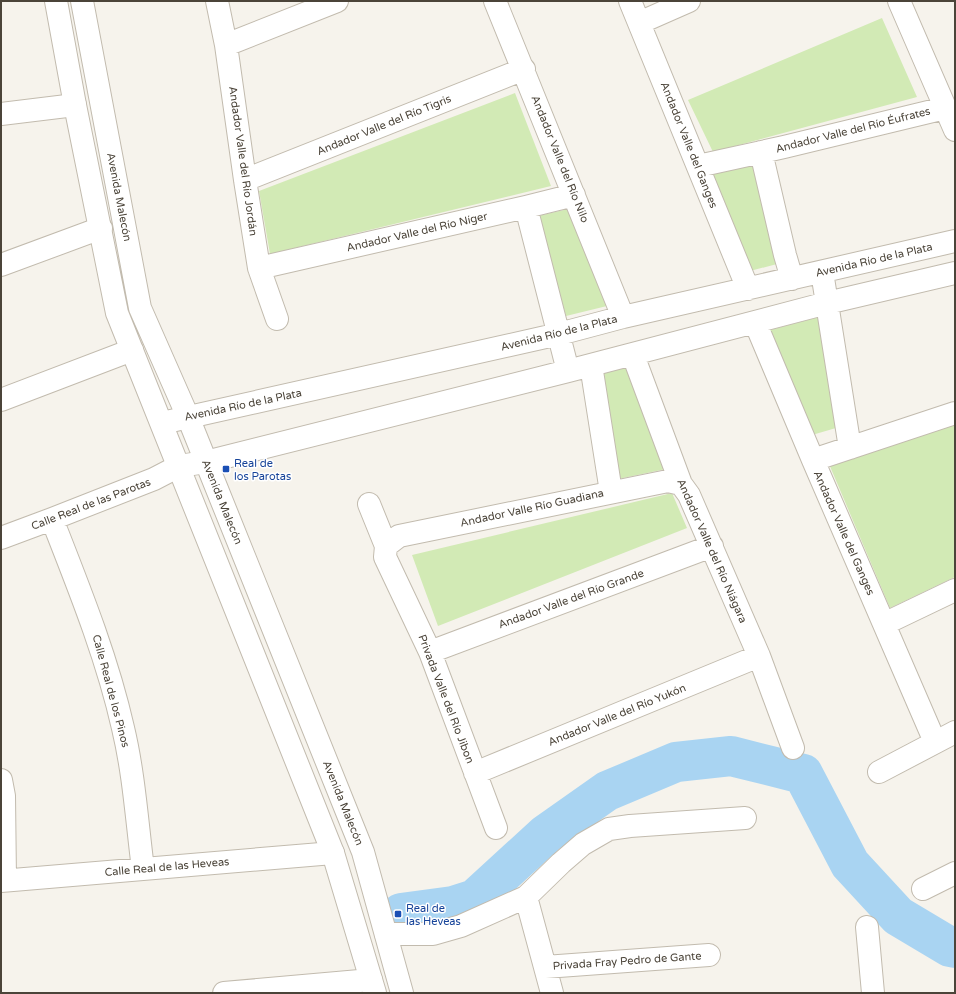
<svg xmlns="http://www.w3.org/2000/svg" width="956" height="994" viewBox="0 0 956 994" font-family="'Varela Round',sans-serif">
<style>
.green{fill:#d2eab5}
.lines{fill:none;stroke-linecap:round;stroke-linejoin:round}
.river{stroke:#a9d4f2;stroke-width:40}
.minor-casing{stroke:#c2bbae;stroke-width:24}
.tertiary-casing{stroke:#c2bbae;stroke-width:24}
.minor{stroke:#fff;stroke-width:22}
.tertiary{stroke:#fff;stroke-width:22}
.transit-dot{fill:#1a4fb4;stroke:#fff;stroke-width:1.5}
.labels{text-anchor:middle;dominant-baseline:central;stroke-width:3;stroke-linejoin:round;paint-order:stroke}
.street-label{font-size:11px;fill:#4b4439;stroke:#fff}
.transit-label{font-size:11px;fill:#164399;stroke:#fff;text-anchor:start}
</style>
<rect width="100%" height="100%" fill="#f6f3ec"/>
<!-- green -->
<path class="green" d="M882,18l35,79 -204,55 -25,-52z
M515,93l36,93 -281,68 -11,-63z
M753,164l24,100 -27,7 -39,-96z
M568,209l39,97 -41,10 -28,-100z
M818,317l18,111 -24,7 -42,-105z
M625,365l41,104 -48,10 -19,-108z
M955,424v153l-65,31 -61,-144z
M672,493l15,35 -249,98 -26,-71z"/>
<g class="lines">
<!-- river -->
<path class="river" d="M401,913l52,-7 22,-7 71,-65 61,-43 69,-29 55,-6 72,18 47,90 48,52 52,31 5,1"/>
<defs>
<path id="minor" d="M217,1l9,44 19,135 14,88 18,51
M495,1l128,316
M630,1l118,288
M899,1l56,129
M639,23l50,-22
M226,45l111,-44
M1,114l74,-9
M761,152l24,103 7,24
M698,166l86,-19 161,-39
M245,180l279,-111
M526,207l42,164
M1,265l100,-37
M259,268l267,-61 48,-12
M822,272l28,176
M755,322l58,138 122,282
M633,355l48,129 8,11 70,161 34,92
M591,365l20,127
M1,400l131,-50
M162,423l397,-89 64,-17 332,-76
M813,460l142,-47
M369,504l17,42 -1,11 45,95 66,176
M52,519c27,69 55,138 71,209 11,46 14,94 20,141
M1,538l51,-19 102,-40 25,-13 27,-4 362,-91 259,-68 128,-30
M386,546l13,-10 269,-55 13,3
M884,624l71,-34
M430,652l282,-106
M879,772l76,-40
M475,773l284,-117
M1,780l3,16 1,84
M1,881l332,-28
M923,889l32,-16
M526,897l26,96
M867,927l6,66
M386,934h47l28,-8 65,-29 35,-34 22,-19 26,-15 21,-3 115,-8
M545,967l164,-12
M224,993l147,-13"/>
<path id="tertiary" d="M56,1l19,104 42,208 216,540 42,140
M82,1l58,307 48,109 175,435 39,141"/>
</defs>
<!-- minor casing -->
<use href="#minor" class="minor-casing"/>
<!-- tertiary casing -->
<use href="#tertiary" class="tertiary-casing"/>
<!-- minor -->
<use href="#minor" class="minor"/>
<!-- tertiary -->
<use href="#tertiary" class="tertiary"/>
</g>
<!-- markers -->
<g class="transit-dot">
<rect x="222" y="465" width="8" height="8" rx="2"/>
<rect x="394" y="910" width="8" height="8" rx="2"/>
</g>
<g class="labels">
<!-- street labels -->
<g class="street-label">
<text transform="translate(384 125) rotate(-22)">Andador Valle del Río Tigris</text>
<text transform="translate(853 130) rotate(-14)">Andador Valle del Río Éufrates</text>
<text transform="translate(689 145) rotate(68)">Andador Valle del Ganges</text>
<text transform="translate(560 159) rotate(68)">Andador Valle del Río Nilo</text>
<text transform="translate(243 161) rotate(82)">Andador Valle del Río Jordán</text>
<text transform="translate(119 197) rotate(79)">Avenida Malecón</text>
<text transform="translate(417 232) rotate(-13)">Andador Valle del Río Níger</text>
<text transform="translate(874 260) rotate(-13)">Avenida Río de la Plata</text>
<text transform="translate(559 333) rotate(-14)">Avenida Río de la Plata</text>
<text transform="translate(243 405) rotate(-12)">Avenida Río de la Plata</text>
<text transform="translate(222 502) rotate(68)">Avenida Malecón</text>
<text transform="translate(91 504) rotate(-21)">Calle Real de las Parotas</text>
<text transform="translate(532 508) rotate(-12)">Andador Valle Río Guadiana</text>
<text transform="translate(844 533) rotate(66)">Andador Valle del Ganges</text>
<text transform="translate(712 551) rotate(66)">Andador Valle del Río Niágara</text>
<text transform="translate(571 599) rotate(-20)">Andador Valle del Río Grande</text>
<text transform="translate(111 691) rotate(75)">Calle Real de los Pinos</text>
<text transform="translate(446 699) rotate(69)">Privada Valle del Río Jibon</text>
<text transform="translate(617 715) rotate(-22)">Andador Valle del Río Yukón</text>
<text transform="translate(343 803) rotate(68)">Avenida Malecón</text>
<text transform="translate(167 867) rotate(-5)">Calle Real de las Heveas</text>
<text transform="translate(627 961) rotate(-4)">Privada Fray Pedro de Gante</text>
</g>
<!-- transit labels -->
<g class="transit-label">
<text x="234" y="463">Real de<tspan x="234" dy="13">los Parotas</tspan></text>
<text x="406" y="908">Real de<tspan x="406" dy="13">las Heveas</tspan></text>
</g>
</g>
<!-- border -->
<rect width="956" height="994" fill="none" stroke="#4b4439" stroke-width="4"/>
</svg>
